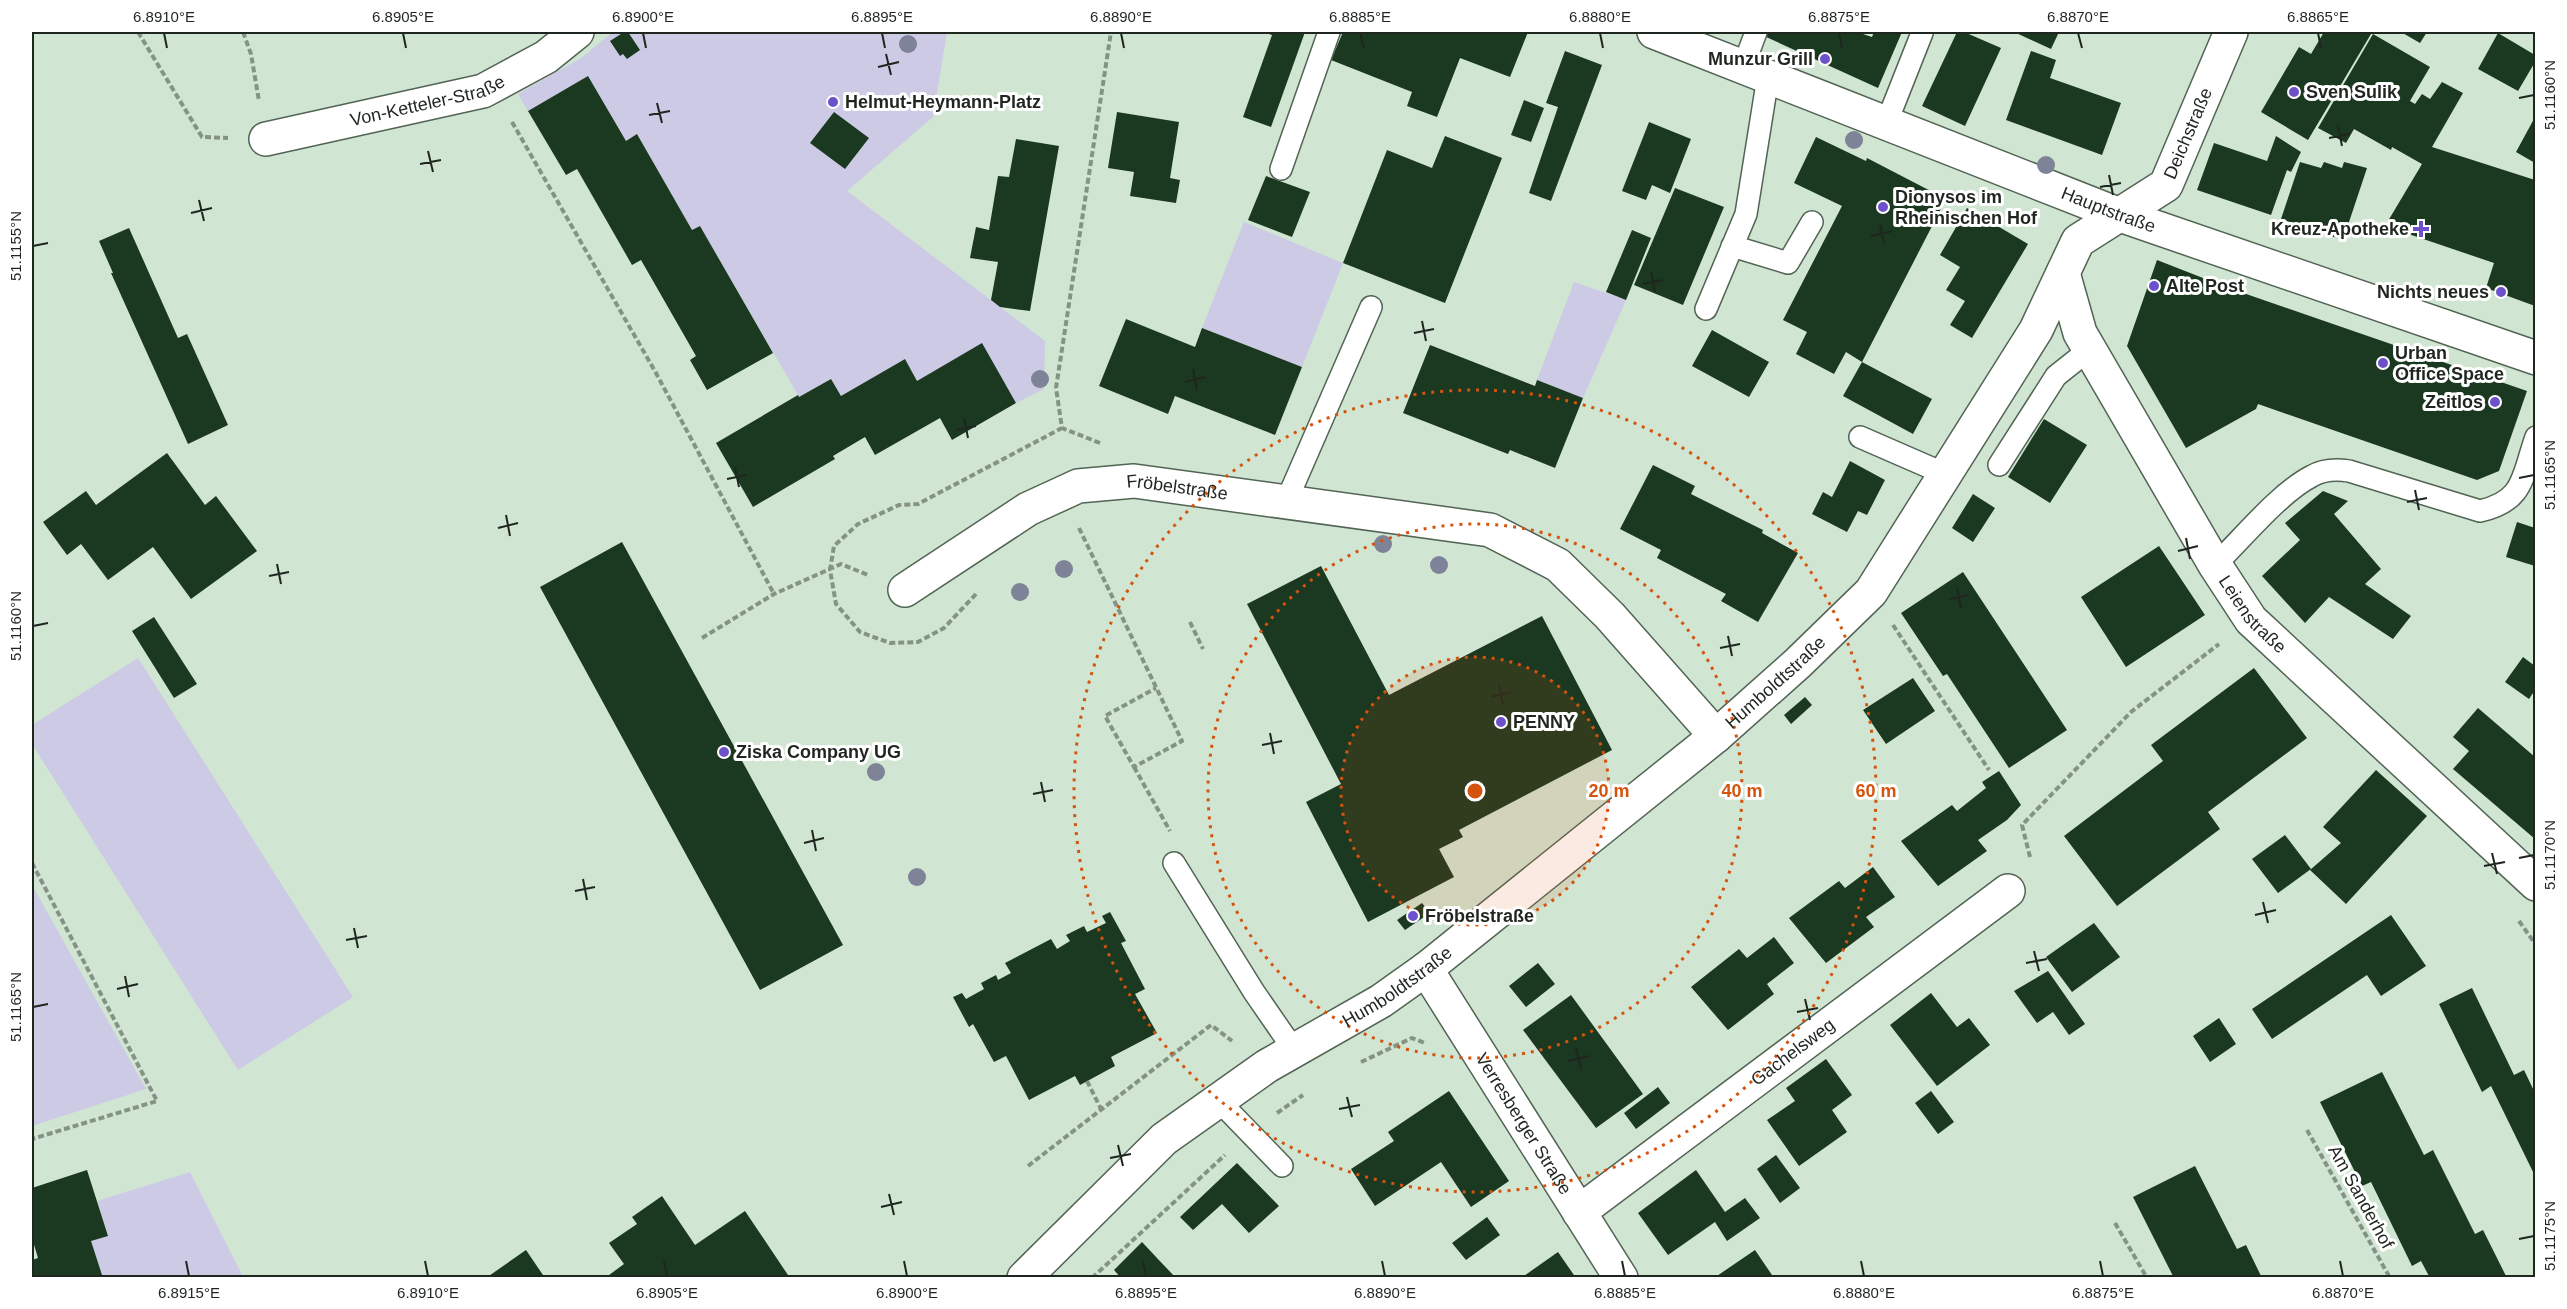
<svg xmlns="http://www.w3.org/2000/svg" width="2567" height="1309" viewBox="0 0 2567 1309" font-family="Arial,sans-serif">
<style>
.green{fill:#cccae5}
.building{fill:#1b3820}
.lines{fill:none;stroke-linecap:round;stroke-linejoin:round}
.lane-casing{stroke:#526454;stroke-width:24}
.street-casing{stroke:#526454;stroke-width:36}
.secondary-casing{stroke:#526454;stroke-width:36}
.path{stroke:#859386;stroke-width:4;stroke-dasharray:6 3;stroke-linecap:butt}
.lane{stroke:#fff;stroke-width:21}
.street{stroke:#fff;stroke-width:33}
.secondary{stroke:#fff;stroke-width:33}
.tree{fill:#7f8397}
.ticks{fill:none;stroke:#1f2620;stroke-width:2}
.ring{fill:none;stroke:#d4540e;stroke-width:3;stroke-dasharray:3 6}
.poi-dot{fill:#6c51ca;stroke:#fff;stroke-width:2}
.labels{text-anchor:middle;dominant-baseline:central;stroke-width:6;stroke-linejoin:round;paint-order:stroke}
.poi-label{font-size:18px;font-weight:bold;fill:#1f2620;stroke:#fff;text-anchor:start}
.street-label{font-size:18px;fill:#1f2620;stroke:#fff}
.centre{fill:#d4540e;stroke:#fff;stroke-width:3}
.ring-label{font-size:18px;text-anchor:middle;font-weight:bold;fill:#d4540e;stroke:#fff;stroke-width:6;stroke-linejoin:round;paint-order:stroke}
.neatline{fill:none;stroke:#1f2620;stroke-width:2}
.ticks-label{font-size:15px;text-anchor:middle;fill:#1f2620}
</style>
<rect width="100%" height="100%" fill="#d1e5d3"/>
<!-- green -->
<path class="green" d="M613,32h334l-14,85 -86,74 198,150 -1,48 -28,14 -34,-59 -65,37 -12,-22 -64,37 -10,-17 -32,18 -99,-171 -8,4 -54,-95 -12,6 -38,-65 -60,35 -10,-17 63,-36z
M1244,222l99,41 -41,104 -100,-39z
M1574,282l52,18 -43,98 -46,-18z
M138,658l215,339 -115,73 -206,-326v-19z
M32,885l114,204 -114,37z
M190,1172l53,105h-140l-12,-36 17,-6 -11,-34z"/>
<!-- building -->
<path class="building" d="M624,32h4l12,18 -13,9 -4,-5 -3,2 -10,-15z
M1263,32h42l-34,95 -28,-10 29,-82z
M1343,32h185l-18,45 -50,-19 -23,59 -30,-11 5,-14 -81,-32z
M1766,32h91l15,5 2,-5h28l-24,56 -114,-52z
M1957,32h7l37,16 -36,78 -43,-20z
M2014,32h45l-8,17z
M2324,32h43l4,2 -63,106 -47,-28 38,-65 12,7z
M2401,32h26l-7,11z
M2498,33l37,22v7l-17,29 -40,-22z
M2373,34l57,33 -20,34 5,3 7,-10 8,5 12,-17 21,11 -31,54 103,33v126l-49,-18 8,-25 -109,-37 37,-62 -30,-17 -1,3 -37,-21 -8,14 -28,-15z
M1565,51l37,14 -51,136 -22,-8 29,-86 -12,-4z
M2031,51l25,9 -6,18 71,25 -19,52 -96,-35z
M588,76l38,65 11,-7 55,96 8,-4 73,127 -66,37 -17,-30 6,-4 -55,-96 -9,5 -55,-96 -11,6 -38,-64z
M1524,100l20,8 -13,34 -20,-7z
M834,112l35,26 -24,31 -35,-26z
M1117,112l62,10 -9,56 10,2 -4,23 -46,-7 4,-24 -26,-4z
M2535,117v46l-19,-11z
M1649,122l42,17 -21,54 -18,-8 -6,15 -24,-9z
M1445,136l57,22 -57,145 -102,-40 44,-113 45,18z
M2276,136l25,16 -10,20 -4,-2 -16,45 -74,-25 17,-47 53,18z
M1816,137l50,24 1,-3 79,41 -84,163 -16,-10 -12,22 -38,-20 11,-22 -24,-12 59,-114 -48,-23z
M1016,139l43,7 -29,165 -30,-4 -9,-7 7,-38 -28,-4 6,-31 13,3 9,-54 11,1z
M2300,162l21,6 3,-6 18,6 2,-6 23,6 -24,72 -62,-21z
M1266,176l44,16 -18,45 -44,-17z
M1675,188l49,19 -41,98 -49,-20z
M1967,208l61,36 -56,94 -22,-13 15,-24 -19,-11 14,-23 -20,-12z
M129,228l49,110 9,-4 41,91 -40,19 -77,-171h2l-14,-32z
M1632,230l19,8 -25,62 -20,-8z
M2157,260l69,27 301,104 -28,80 -22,9 -219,-76 -2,5 -70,39 -59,-102z
M1126,319l69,28 7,-19 100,39 -27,68 -100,-39 -7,18 -69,-28z
M1712,330l57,32 -20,35 -57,-31z
M982,343l34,60 -64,37 -12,-22 -65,37 -10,-18 -32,19 2,3 -82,48 -37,-64 82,-48 1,2 32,-18 10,17 64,-37 12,22z
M1430,345l105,41 2,-6 46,18 -28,70 -45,-18 -2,4 -105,-41z
M1862,362l70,37 -19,35 -70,-38z
M2044,419l43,26 -37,58 -42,-26z
M167,453l38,52 11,-9 41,55 -66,48 -38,-52 -45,33 -27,-36 -14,11 -24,-33 43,-31 10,14z
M1850,461l35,19 -18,35 -9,-4 -11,21 -35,-18 11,-22 9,5z
M1653,465l42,21 -4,8 72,36 -1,3 36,20 -40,69 -37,-21 5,-7 -69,-36 4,-8 -41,-21z
M2323,491l25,10 -14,13 47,55 -16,15 46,32 -18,23 -64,-42 -24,26 -43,-47 38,-36 -15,-17z
M1973,494l22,14 -22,34 -21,-14z
M2517,522l18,6v38l-29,-9z
M622,542l221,403 -83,45 -220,-403z
M2159,546l46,69 -79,52 -45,-70z
M1321,566l68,129 153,-79 70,134 -153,80 4,7 -24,12 15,28 -86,45 -62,-120 35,-18 -94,-180z
M1963,572l104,158 -58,38 -62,-94 -4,2 -42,-63z
M154,617l43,67 -23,14 -42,-67z
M2523,657l12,9v24l-6,9 -24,-17z
M2254,668l53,70 -99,74 12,17 -103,77 -53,-70 99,-75 -12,-16z
M1913,678l22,33 -49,33 -23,-34z
M1805,697l7,8 -21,19 -7,-9z
M2478,708l57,49v82l-82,-70 16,-18 -16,-14z
M2376,770l51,46 -81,88 -36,-34 31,-27 -18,-16z
M1999,771l22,34 -14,15 -29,20 9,11 -49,35 -37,-45 51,-36 5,6 29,-23 -4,-6z
M2285,835l26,34 -33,24 -26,-34z
M1873,867l22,30 -29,20 8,10 -48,36 -37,-45 50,-37 6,7z
M1422,903l8,10 -25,17 -8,-10z
M1110,912l16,29 -5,2 24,46 -10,5 22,39 -46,24 4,9 -35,19 -5,-9 -46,24 -23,-44 -12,6 -21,-38 -4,3 -16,-30 9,-4 4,6 18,-10 -3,-6 15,-8 2,5 13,-7 -6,-10 46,-24 6,10 13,-8 -4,-6 18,-9 3,6 19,-9 -4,-7z
M2391,915l35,51 -45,30 -14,-21 -95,64 -20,-30z
M2094,923l26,34 -48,35 -26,-35z
M1774,937l20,26 -27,21 7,10 -46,36 -37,-43 48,-38 8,9z
M1538,963l17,21 -29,23 -17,-21z
M2048,971l37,53 -16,11 -16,-23 -16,11 -23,-32z
M2472,988l42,87 10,-5 11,23v83l-44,-90 -9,6 -43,-88z
M1931,993l26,34 12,-9 21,27 -53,41 -47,-61z
M1571,995l72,99 -47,34 -73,-98z
M2219,1018l17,26 -26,18 -17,-26z
M1826,1059l26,36 -20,15 15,22 -48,34 -32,-46 28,-19 -9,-13z
M2382,1072l42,83 9,-5 42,84 8,-4 24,48h-77l-9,-17 -9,5 -41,-84 -9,4 -42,-84z
M1658,1087l12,16 -34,26 -12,-16z
M1449,1091l60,90 -38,26 -30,-45 -66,44 -24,-37 43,-28 -6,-9z
M1931,1091l23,31 -16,12 -23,-31z
M1776,1155l24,33 -20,15 -23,-34z
M1237,1163l42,43 -30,27 -27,-29 -29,26 -13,-13z
M2195,1166l42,83 9,-4 16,33h-88l-41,-81z
M87,1170l21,66 -17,5 12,37h-71v-18l6,-2 -6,-20v-50z
M1696,1170l29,42 20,-14 15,20 -33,23 -12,-19 -47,33 -30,-42z
M662,1196l33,49 50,-34 45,67h-185l19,-14 -15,-21 28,-19 -5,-7z
M1487,1217l13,18 -34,25 -14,-17z
M1142,1242l15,16 19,20h-55l-7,-8z
M526,1250l19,28h-59z
M1755,1250l19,28h-60z
M1558,1252l18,26h-55z"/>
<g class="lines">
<defs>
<path id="lane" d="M1743,67l13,-35
M1886,124l36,-91
M1281,169l48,-137
M1732,246l56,17 24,-41
M1706,309l40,-95 22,-137
M1860,437l85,37
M1999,465l57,-89 34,-27
M1286,502l85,-195
M2215,565c28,-27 64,-72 97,-89 12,-7 24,-7 37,-5l131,40c45,-10 42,-35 56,-74
M1174,863l80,129 40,58
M1219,1101l63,65"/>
<g id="street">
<path id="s1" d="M266,139l217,-48 63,-34 31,-25"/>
<path id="s2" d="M2063,273l17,60 135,232 36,55 285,264"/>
<path id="s3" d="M905,590l123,-81 50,-23 56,-5 356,49 68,35 52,51 106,120"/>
<path id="s4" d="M1426,969l195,309"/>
<path id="s5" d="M1579,1212l429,-321"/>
<path id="s6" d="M1024,1278l140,-139 103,-73 114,-65 45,-32 290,-233 82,-73 73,-71 165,-262 42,-89 88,-56 65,-153"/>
</g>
<g id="secondary">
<path id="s7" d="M1654,32l466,183 416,143"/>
</g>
</defs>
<!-- lane casing -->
<use href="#lane" class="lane-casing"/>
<!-- street casing -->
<use href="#street" class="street-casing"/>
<!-- secondary casing -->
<use href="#secondary" class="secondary-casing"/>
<!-- path -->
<path class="path" d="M138,32l64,105 26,1
M243,32l8,22 8,47
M784,32h12
M512,122l144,251 118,221
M1100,443l-38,-15 -6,-40 55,-356
M1079,528l103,213 -48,26 -29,-51 51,-28
M976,594l-32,34 -26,14 -28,1 -30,-11 -24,-28 -6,-34 4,-24 24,-22 41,-19 19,-1 144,-76
M1190,622l13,27
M1893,625l96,145
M702,638l72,-44 67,-30 27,11
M1134,767l36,64
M2030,857l-8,-32 109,-113 88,-68
M32,863l125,238 -125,38
M2519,921l17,24
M1361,1062l51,-24 13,5
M1087,1081l14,28
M1277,1113l26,-18
M2307,1130l83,148
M1028,1166l183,-141 21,16
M2115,1223l32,55
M1092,1278l133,-123"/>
<!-- lane -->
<use href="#lane" class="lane"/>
<!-- street -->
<use href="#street" class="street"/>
<!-- secondary -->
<use href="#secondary" class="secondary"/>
</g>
<!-- trees -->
<g class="tree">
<circle cx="908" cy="44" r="9"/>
<circle cx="1854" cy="140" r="9"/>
<circle cx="2046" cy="165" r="9"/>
<circle cx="1040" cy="379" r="9"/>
<circle cx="1383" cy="544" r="9"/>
<circle cx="1439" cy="565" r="9"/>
<circle cx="1064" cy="569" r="9"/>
<circle cx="1020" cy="592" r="9"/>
<circle cx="876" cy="772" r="9"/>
<circle cx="917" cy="877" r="9"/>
</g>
<!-- ticks -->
<path class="ticks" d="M164,33l3,15M403,33l3,15M643,33l3,15M882,33l3,15M1121,33l3,15M1360,33l4,15M1600,33l3,15M1839,33l3,15M2078,33l4,15M2318,33l3,15M886,54l5,21M878,67l21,-5M2519,98l15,-3M657,103l5,20M649,115l21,-4M2338,126l4,20M2329,138l21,-4M428,151l5,21M420,164l21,-4M2109,175l4,20M2100,187l21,-4M199,200l5,21M191,213l21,-5M1880,223l4,21M1871,236l21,-5M33,246l15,-3M1651,272l4,20M1643,284l20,-4M1422,321l4,20M1414,333l20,-4M1193,369l4,21M1185,382l20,-5M964,418l4,20M956,430l20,-4M735,467l4,20M2519,478l15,-3M727,479l20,-4M2415,490l4,20M2407,502l20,-4M506,515l4,21M498,528l20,-5M2186,538l4,21M2178,551l20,-5M277,564l4,20M269,576l20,-4M1957,587l4,21M1949,599l20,-4M33,626l15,-3M1728,636l4,20M1720,648l20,-4M1499,684l4,21M1491,697l20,-5M1270,733l4,21M1262,745l20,-4M1041,782l4,20M1033,794l20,-4M812,830l4,21M804,843l20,-5M2492,853l5,21M2519,858l15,-3M2484,866l21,-4M583,879l4,21M575,891l20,-4M2263,902l5,21M2255,915l21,-5M354,928l4,20M346,940l21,-4M2034,951l5,20M2026,963l21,-4M125,976l4,21M117,989l21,-5M1805,999l5,21M33,1007l15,-3M1797,1012l21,-4M1576,1048l5,21M1568,1061l21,-5M1347,1097l5,20M1339,1109l21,-4M1118,1145l5,21M1110,1158l21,-4M889,1194l5,21M881,1207l21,-5M2519,1239l15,-3M186,1261l3,15M425,1261l3,15M664,1261l3,15M904,1261l3,15M1143,1261l3,15M1382,1261l3,15M1622,1261l3,15M1861,1261l3,15M2100,1261l3,15M2340,1261l3,15"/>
<!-- distance rings -->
<circle cx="1475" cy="791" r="134" fill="#d4540e" fill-opacity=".12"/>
<g class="ring">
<circle cx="1475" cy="791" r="134"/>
<circle cx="1475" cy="791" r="267"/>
<circle cx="1475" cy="791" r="401"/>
</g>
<!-- markers -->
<g class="poi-dot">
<circle cx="1825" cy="59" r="6"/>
<circle cx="2294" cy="92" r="6"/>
<circle cx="833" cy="102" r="6"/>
<circle cx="1883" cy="207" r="6"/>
<path d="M2418 220h6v6h6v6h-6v6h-6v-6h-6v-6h6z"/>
<circle cx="2154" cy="286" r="6"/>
<circle cx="2501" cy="292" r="6"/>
<circle cx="2383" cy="363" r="6"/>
<circle cx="2495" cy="402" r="6"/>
<circle cx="1501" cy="722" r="6"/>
<circle cx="724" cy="752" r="6"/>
<circle cx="1413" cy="916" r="6"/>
</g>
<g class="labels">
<!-- poi labels -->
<g class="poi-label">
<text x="1813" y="59" text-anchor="end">Munzur Grill</text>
<text x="2306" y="92">Sven Sulik</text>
<text x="845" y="102">Helmut-Heymann-Platz</text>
<text x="1895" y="197">Dionysos im<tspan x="1895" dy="21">Rheinischen Hof</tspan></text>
<text x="2409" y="229" text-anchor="end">Kreuz-Apotheke</text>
<text x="2166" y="286">Alte Post</text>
<text x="2489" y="292" text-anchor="end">Nichts neues</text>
<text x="2395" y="353">Urban<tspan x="2395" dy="21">Office Space</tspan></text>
<text x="2483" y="402" text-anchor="end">Zeitlos</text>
<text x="1513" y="722">PENNY</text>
<text x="736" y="752">Ziska Company UG</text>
<text x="1425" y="916">Fröbelstraße</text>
</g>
<!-- street labels -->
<g class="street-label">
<text stroke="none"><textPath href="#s1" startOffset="166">Von-Ketteler-Straße</textPath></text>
<text stroke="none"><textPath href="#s6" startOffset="1662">Deichstraße</textPath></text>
<text stroke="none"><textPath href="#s7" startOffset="488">Hauptstraße</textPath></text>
<text stroke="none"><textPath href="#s3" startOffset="302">Fröbelstraße</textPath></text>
<text stroke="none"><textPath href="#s2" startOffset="393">Leienstraße</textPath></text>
<text stroke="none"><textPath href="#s6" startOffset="962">Humboldtstraße</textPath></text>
<text stroke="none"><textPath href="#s6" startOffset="476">Humboldtstraße</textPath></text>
<text stroke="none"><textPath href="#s5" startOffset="267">Gachelsweg</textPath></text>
<text stroke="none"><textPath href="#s4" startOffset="183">Verresberger Straße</textPath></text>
<text transform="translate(2361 1197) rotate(61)">Am Sanderhof</text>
</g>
</g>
<circle cx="1475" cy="791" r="9" class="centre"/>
<g class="ring-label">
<text x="1609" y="797">20 m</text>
<text x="1742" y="797">40 m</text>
<text x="1876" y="797">60 m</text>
</g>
<!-- border -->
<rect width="2567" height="1309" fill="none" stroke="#ffffff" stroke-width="66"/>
<rect x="33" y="33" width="2501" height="1243" class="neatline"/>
<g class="ticks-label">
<text x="164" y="22">6.8910°E</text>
<text x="403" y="22">6.8905°E</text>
<text x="643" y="22">6.8900°E</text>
<text x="882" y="22">6.8895°E</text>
<text x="1121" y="22">6.8890°E</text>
<text x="1360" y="22">6.8885°E</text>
<text x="1600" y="22">6.8880°E</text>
<text x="1839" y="22">6.8875°E</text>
<text x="2078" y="22">6.8870°E</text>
<text x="2318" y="22">6.8865°E</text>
<text transform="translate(2550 95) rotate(-90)" y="5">51.1160°N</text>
<text transform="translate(16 246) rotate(-90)" y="5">51.1155°N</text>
<text transform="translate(2550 475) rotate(-90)" y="5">51.1165°N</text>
<text transform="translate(16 626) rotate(-90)" y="5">51.1160°N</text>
<text transform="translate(2550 855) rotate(-90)" y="5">51.1170°N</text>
<text transform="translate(16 1007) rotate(-90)" y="5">51.1165°N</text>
<text transform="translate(2550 1236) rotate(-90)" y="5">51.1175°N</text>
<text x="189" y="1298">6.8915°E</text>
<text x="428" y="1298">6.8910°E</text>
<text x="667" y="1298">6.8905°E</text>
<text x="907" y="1298">6.8900°E</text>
<text x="1146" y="1298">6.8895°E</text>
<text x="1385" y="1298">6.8890°E</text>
<text x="1625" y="1298">6.8885°E</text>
<text x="1864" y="1298">6.8880°E</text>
<text x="2103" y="1298">6.8875°E</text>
<text x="2343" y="1298">6.8870°E</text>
</g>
</svg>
